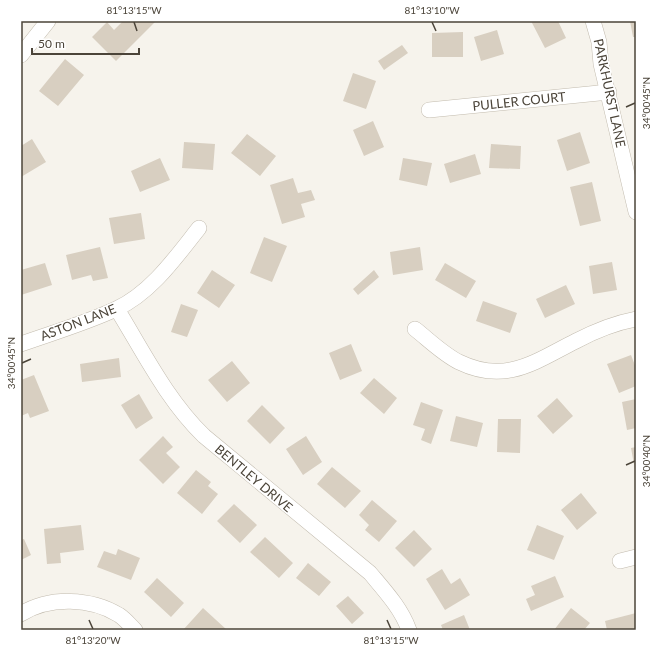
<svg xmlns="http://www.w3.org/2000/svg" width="657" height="651" viewBox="0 0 657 651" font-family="Lato,sans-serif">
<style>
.building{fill:#d8cfc1}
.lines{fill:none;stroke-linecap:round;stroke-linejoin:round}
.street-casing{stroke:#c2bbae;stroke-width:16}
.street{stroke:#fff;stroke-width:15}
.ticks{fill:none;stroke:#4b4439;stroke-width:1.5}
.labels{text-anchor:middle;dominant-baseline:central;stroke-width:3;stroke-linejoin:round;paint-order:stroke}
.street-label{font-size:13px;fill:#4b4439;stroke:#fff}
.neatline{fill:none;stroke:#4b4439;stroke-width:1.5}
.ticks-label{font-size:10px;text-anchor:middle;fill:#4b4439}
</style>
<rect width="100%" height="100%" fill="#f6f3ec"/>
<!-- building -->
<path class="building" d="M123,21h33l-40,40 -24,-24 15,-15 7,8z
M531,21h27l8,17 -21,10z
M630,21h6v16h-3z
M497,30l7,24 -23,7 -7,-24z
M463,32v25h-31v-24z
M402,45l6,8 -24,17 -6,-9z
M65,59l19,16 -26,31 -19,-15z
M353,73l23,8 -10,28 -23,-8z
M373,121l11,26 -20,9 -11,-26z
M580,132l10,31 -23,8 -10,-31z
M247,134l29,22 -16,20 -29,-23z
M32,139l14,23 -25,15v-31z
M184,142l31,2 -2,26 -31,-2z
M491,144l30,2 -1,23 -31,-1z
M475,154l6,20 -31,9 -6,-19z
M160,158l10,22 -30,12 -9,-21z
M403,158l29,5 -5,23 -28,-6z
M293,178l5,15 13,-3 4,10 -14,4 4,13 -23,7 -12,-39z
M592,182l9,39 -21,5 -10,-39z
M141,213l4,26 -31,5 -5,-26z
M264,237l23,9 -15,36 -22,-9z
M100,247l8,31 -15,3 -2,-6 -19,5 -6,-25z
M420,247l3,23 -30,5 -3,-23z
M612,262l5,28 -24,4 -4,-28z
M45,263l7,22 -31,10v-25z
M445,263l31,18 -10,17 -31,-18z
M212,270l23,15 -16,23 -22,-15z
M374,270l5,7 -21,18 -5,-6z
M566,285l9,19 -30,14 -9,-19z
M483,301l34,12 -7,20 -34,-12z
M181,304l17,6 -11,27 -16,-5z
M351,344l11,27 -22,9 -11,-27z
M631,355l5,13v18l-17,7 -12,-29z
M119,358l2,19 -39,5 -2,-18z
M232,361l18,22 -23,19 -19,-22z
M34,375l15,36 -19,7 -2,-5 -7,3v-36z
M374,378l23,20 -13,16 -24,-21z
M139,394l14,24 -17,11 -15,-24z
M557,398l16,18 -20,18 -16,-18z
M636,399v29l-9,2 -5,-28z
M421,402l22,8 -12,34 -10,-4 4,-11 -12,-4z
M262,405l23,23 -15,16 -23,-23z
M456,416l27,7 -6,24 -27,-6z
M498,419h23l-1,34 -23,-1z
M163,436l10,11 -7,6 14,14 -17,17 -24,-24z
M306,436l16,26 -19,13 -17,-26z
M636,447v23h-1l-4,-22z
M332,467l29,24 -16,17 -28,-24z
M196,470l15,12 -3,4 10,8 -16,20 -25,-21z
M581,493l16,20 -20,17 -16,-20z
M372,500l25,21 -18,21 -14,-12 4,-5 -10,-10z
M234,504l23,21 -17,18 -23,-22z
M81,525l3,25 -24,3 1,10 -14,1 -3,-35z
M537,525l27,11 -10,24 -27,-10z
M414,530l18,19 -18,18 -19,-19z
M265,537l28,26 -14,15 -29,-26z
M24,539l7,16 -10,5v-20z
M118,549l22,9 -9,22 -34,-13 7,-16 12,4z
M308,563l23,19 -12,14 -23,-18z
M442,569l9,15 9,-6 10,17 -25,15 -19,-31z
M555,576l9,21 -33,14 -5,-12 9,-4 -4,-9z
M157,578l27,25 -13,14 -27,-25z
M348,596l16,17 -12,11 -16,-18z
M203,608l24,22h-44z
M571,608l19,15 -6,7h-30z
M636,613v17h-29l-2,-9z
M464,615l6,15h-27l-2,-5z"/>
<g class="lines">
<defs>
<path id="street" d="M593,21l6,21 2,22 35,148
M21,55l27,-34
M429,110l180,-18
M117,309c27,44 50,91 87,127l166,137c15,18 31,35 39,57
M415,329c14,11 28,25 44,33 47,23 77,-1 117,-21 19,-10 39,-18 60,-22
M21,344c31,-11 65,-21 95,-35 35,-16 60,-52 83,-81
M620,561l16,-4
M21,614c29,-18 70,-16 98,1 6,4 11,10 16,15"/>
</defs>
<!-- street casing -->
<use href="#street" class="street-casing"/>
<!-- street -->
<use href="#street" class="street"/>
</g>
<!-- ticks -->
<path class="ticks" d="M134,22l3,9M432,22l4,9M626,107l9,-4M22,363l9,-4M626,465l9,-4M89,620l4,9M387,620l4,9"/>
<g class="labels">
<!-- street labels -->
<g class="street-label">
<text transform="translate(610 93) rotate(78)">PARKHURST LANE</text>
<text transform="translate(519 101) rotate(-6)">PULLER COURT</text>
<text transform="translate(78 322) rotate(-21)">ASTON LANE</text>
<text transform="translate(254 478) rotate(40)">BENTLEY DRIVE</text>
</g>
</g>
<!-- border -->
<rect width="657" height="651" fill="none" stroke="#ffffff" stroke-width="44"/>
<!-- scale -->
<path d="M32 48v6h107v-6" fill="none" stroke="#4b4439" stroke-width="2"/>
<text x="38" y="48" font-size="12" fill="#4b4439" stroke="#ffffff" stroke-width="3" paint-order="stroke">50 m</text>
<rect x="22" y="22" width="613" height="607" class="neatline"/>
<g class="ticks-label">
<text x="134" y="14">81°13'15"W</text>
<text x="432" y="14">81°13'10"W</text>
<text transform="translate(646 103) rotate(-90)" y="4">34°00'45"N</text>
<text transform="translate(11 363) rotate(-90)" y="4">34°00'45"N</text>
<text transform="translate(646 461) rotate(-90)" y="4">34°00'40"N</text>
<text x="93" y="644">81°13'20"W</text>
<text x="391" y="644">81°13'15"W</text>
</g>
</svg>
